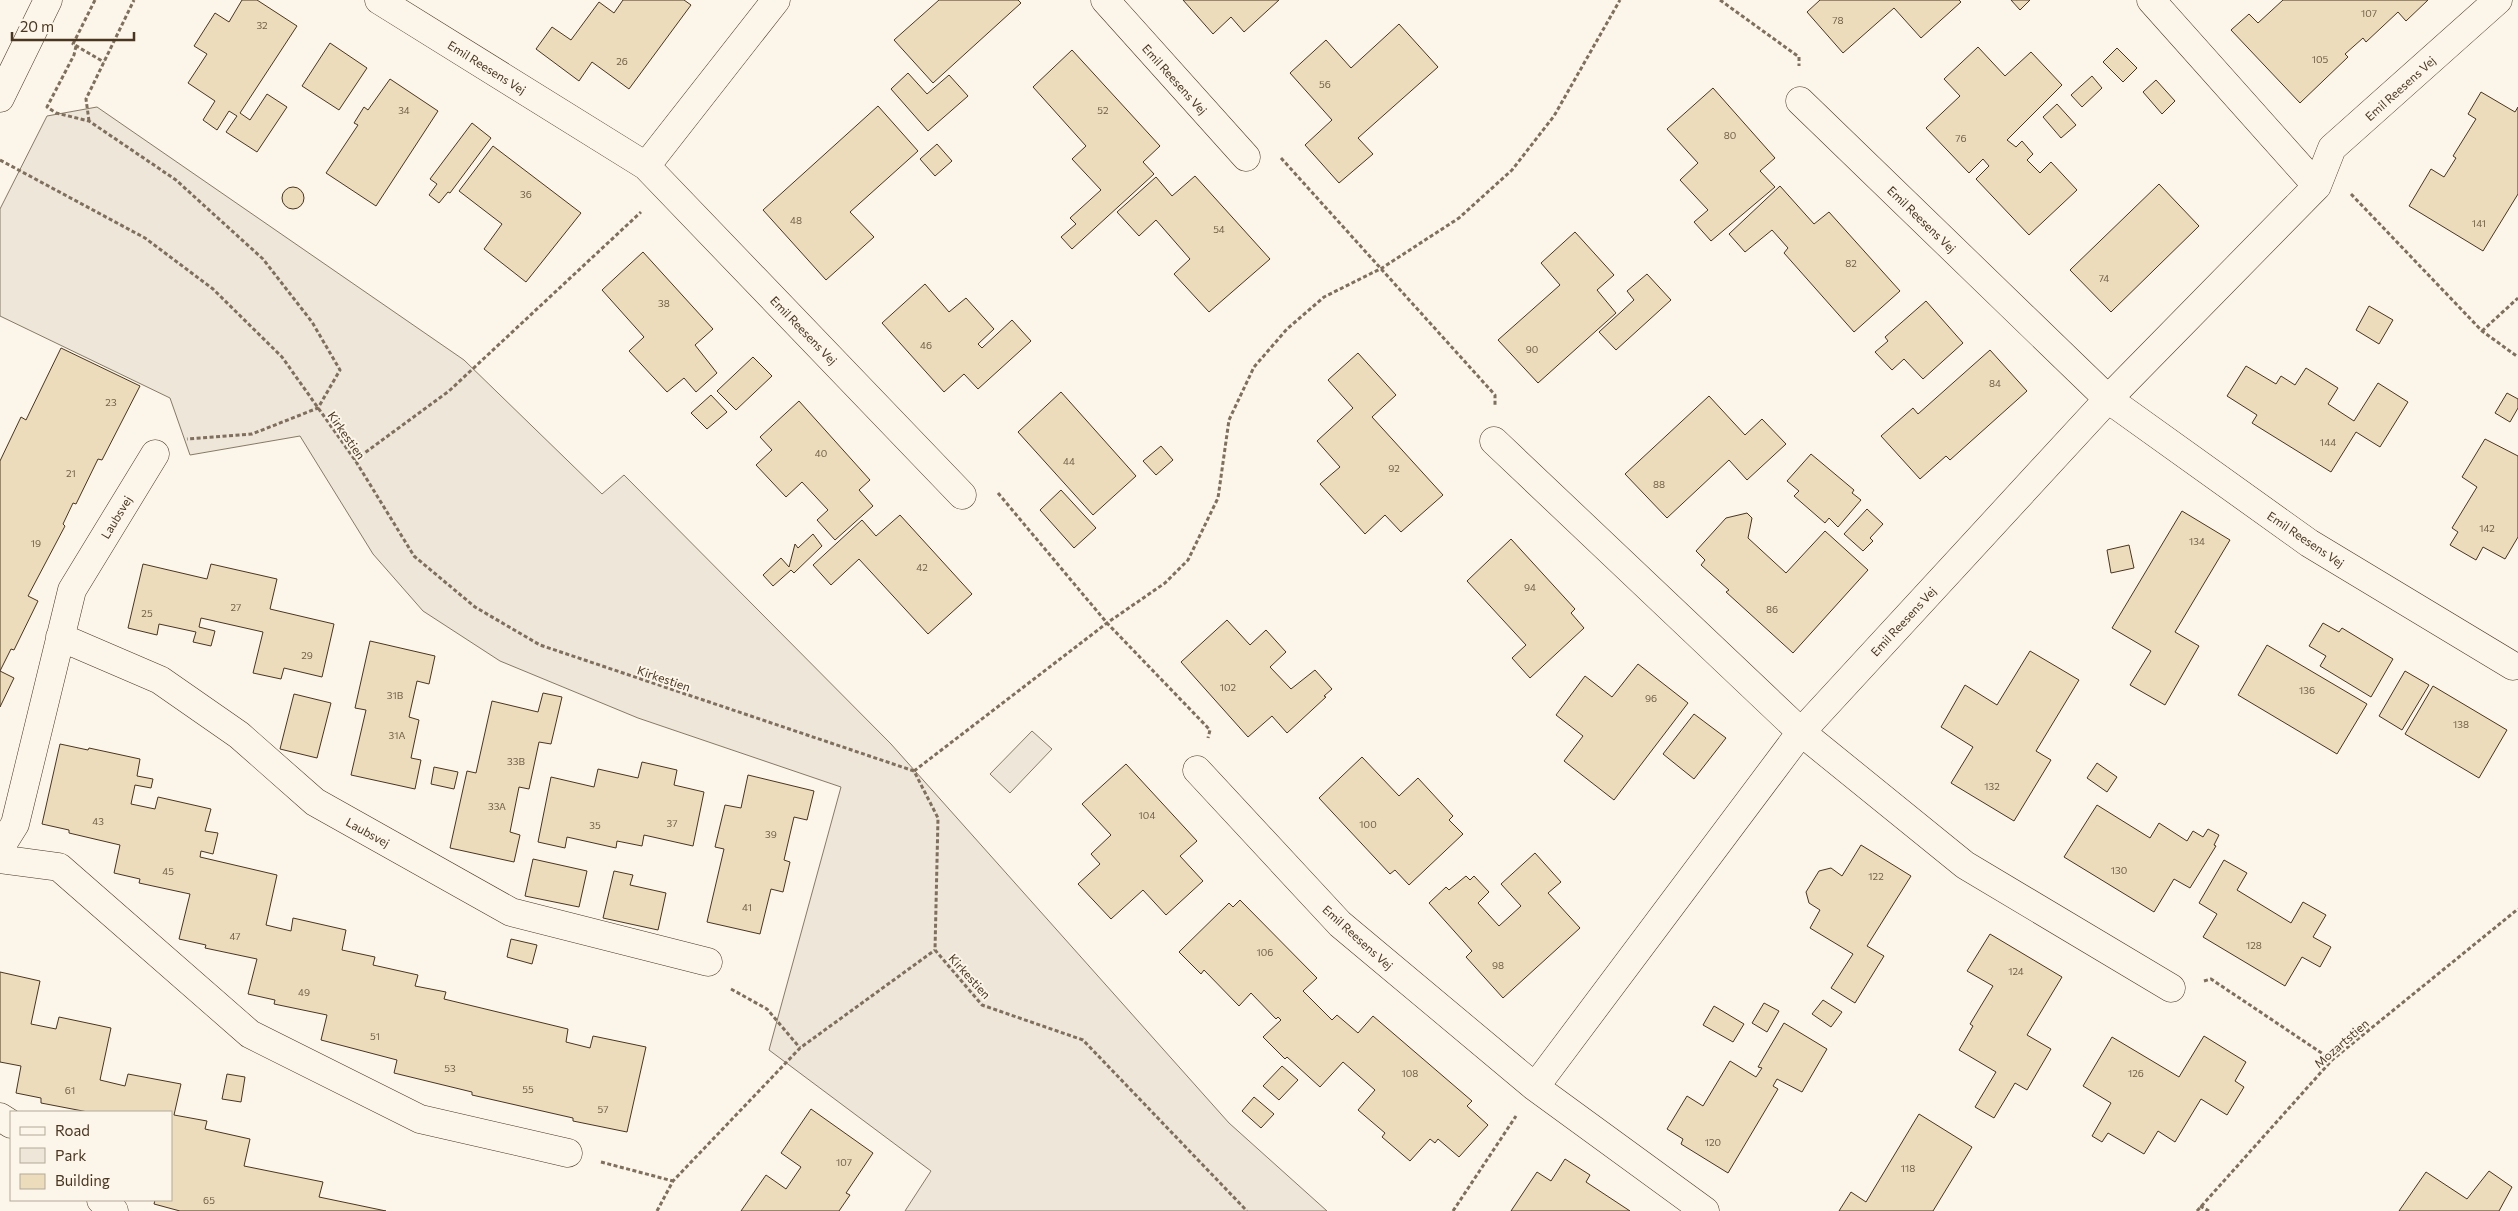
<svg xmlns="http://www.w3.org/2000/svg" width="2518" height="1211" viewBox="0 0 2518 1211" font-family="Commissioner,sans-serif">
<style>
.green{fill:#ede6d9;stroke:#887966}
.building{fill:#ecdcbc;stroke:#4a3520}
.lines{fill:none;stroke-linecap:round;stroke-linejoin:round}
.street-casing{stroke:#4a3520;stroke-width:29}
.secondary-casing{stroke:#4a3520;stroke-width:29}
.path{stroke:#7f6f5c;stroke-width:3;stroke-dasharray:4 2.5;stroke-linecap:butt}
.street{stroke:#fbf6e9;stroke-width:28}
.secondary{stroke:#fbf6e9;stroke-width:28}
.labels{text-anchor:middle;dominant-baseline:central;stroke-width:4;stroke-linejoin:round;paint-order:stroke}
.number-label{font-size:10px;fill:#725f47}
.street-label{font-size:12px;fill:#4a3520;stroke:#fbf6e9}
</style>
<rect width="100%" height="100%" fill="#fbf6e9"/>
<!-- green -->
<path class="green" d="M97,107l367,253 138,134 22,-19 267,269 338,379 98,88h-422l26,-40 -162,-121 72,-263 -203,-69 -138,-57 -77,-50 -50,-57 -73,-118 -110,19 -20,-57 -170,-82v-107l47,-93z
M1032,731l20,18 -42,44 -20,-19z"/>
<!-- building -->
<path class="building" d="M242,0h15l40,26 -57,87 10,7 17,-26 20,13 -30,45 -31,-20 11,-16 -8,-5 -12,19 -14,-10 12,-19 -27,-18 19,-29 -13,-8 21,-33 14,9z
M623,0h61l7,5 -62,84 -37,-27 -13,19 -43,-32 16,-22 19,13 28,-38 15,11z
M939,0h79l3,3 -88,80 -39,-43z
M1183,0h96l-35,32 -13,-15 -18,17z
M1820,0h139l2,2 -40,36 -27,-30 -51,45 -36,-41z
M2011,0h19l-10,10z
M2283,0h145l-22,21 -8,-9 -32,30 -3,-4 -18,16 3,3 -48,46 -69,-73 18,-16 9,9z
M1399,24l39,43 -80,71 15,16 -34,29 -34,-38 27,-25 -42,-47 36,-33 25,28z
M330,43l37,25 -28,42 -37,-24z
M1978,47l27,29 26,-24 31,33 -55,55 9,7 6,-6 11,13 -6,6 13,13 11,-11 26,28 -48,45 -53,-56 13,-13 -6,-7 -14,14 -43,-45 34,-32 -16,-17z
M2117,48l20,20 -14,14 -20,-20z
M1072,50l88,96 -17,16 11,12 -82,75 -11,-12 15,-13 -6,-6 31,-28 -29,-31 14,-13 -53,-59z
M908,73l19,21 22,-19 19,21 -40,35 -37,-42z
M2092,76l10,12 -20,19 -11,-12z
M390,79l48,32 -62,95 -50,-33 32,-48 -4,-2 10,-16 4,3z
M2156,80l19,21 -13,13 -19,-22z
M1713,88l62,70 -15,13 15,16 -64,54 -17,-19 14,-12 -28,-30 18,-17 -31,-34z
M2481,92l34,20 3,-5v87l-35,57 -74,-45 22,-37 13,8 12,-19 -3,-2 23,-37 -8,-5z
M2057,104l19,21 -15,13 -18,-21z
M878,106l40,45 -68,61 24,25 -48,43 -63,-70z
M472,123l19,15 -41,55 -2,-1 -9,11 -10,-8 8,-11 -7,-5z
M937,144l15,17 -17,15 -15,-17z
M493,146l88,67 -55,69 -42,-33 18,-25 -43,-33z
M1195,176l75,83 -61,53 -35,-38 16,-15 -34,-39 -17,16 -22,-24 39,-35 16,19z
M2159,184l40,42 -88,86 -41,-42z
M1780,186l34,38 15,-12 71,79 -46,41 -70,-79 4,-5 -16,-18 -27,22 -16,-18z
M282 198a11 11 0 1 1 22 0a11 11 0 1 1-22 0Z
M1575,232l39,43 -17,15 19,23 -78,70 -40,-43 62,-55 -19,-22z
M643,252l70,77 -18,16 22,28 -21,19 -12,-14 -17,14 -38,-41 15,-14 -42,-47z
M1647,274l24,26 -55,50 -17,-18 35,-32 -7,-9z
M925,284l24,28 17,-14 28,31 -16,15 4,4 30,-28 19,21 -53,48 -14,-15 -20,18 -62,-69z
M1926,301l37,42 -40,36 -19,-20 -12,11 -17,-18 13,-11 -3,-4z
M2369,306l24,14 -14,24 -23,-14z
M61,348l79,38 -38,74 -4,-1 -22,45 -3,-1 -10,21 2,2 -37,70 10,5 -24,49 -3,-1 -11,22v-210l21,-44 5,3z
M1990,350l37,41 -77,69 -4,-4 -26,23 -39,-43 32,-28 5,6z
M1358,353l38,42 -24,22 71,78 -42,37 -16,-17 -20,19 -45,-50 20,-17 -23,-26 36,-33 -25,-28z
M753,357l19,19 -36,34 -19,-19z
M2246,366l30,18 5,-8 14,9 11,-17 32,20 -10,16 26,17 24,-38 30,19 -28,45 -24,-15 -25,40 -79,-49 5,-8 -30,-19z
M1061,392l75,84 -43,39 -75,-83z
M2507,393l11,6v9l-8,14 -15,-9z
M711,395l16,17 -20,17 -16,-16z
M1709,396l36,39 17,-16 24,25 -39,36 -18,-20 -62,58 -42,-44z
M799,401l71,79 -11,10 14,16 -38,34 -18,-20 11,-10 -26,-28 -16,15 -30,-32 16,-15 -12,-13z
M2485,439l33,17v81l-13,22 -22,-12 -7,13 -26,-15 8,-13 -6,-4 25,-41 -15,-10z
M1161,446l12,14 -17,15 -13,-14z
M1811,454l43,36 -2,3 9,7 -23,27 -9,-9 -4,5 -31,-27 5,-5 -12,-10z
M1061,490l35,38 -22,20 -34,-38z
M1867,509l16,15 -13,14 3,3 -10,10 -19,-17z
M2182,511l48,29 -55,92 24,14 -34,59 -35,-20 21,-34 -39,-23z
M1747,513l5,5 -4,20 38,35 39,-42 43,39 -75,83 -67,-61 3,-2 -28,-25 4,-5 -9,-9 30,-33z
M900,515l72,79 -44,40 -69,-75 -28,26 -18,-20 49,-45 14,16z
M813,534l9,12 -28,27 -3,-3 -18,16 -10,-11 18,-17 8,9 6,-23 3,4z
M1511,539l64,70 -4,4 13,15 -54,50 -18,-20 14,-13 -59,-64z
M2129,545l5,23 -23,5 -4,-23z
M143,564l64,15 4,-15 66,15 -7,30 64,15 -12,53 -38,-9 -3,11 -28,-6 10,-41 -62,-14 -2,9 16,4 -4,15 -18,-4 3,-10 -37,-8 -2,11 -29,-7z
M1227,620l23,25 16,-15 20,22 -16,15 21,22 24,-19 17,19 -8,7 2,1 -39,36 -15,-17 -24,21 -67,-75z
M2323,623l16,9 3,-4 51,31 -22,38 -51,-31 6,-10 -17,-10z
M370,641l65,15 -6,28 -12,-3 -8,36 10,3 -8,38 10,2 -6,29 -64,-14 15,-65 -11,-2z
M2267,645l100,59 -30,50 -99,-59z
M2030,651l49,29 -43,71 15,9 -37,61 -63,-38 22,-36 -32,-20 24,-42 32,20z
M1638,664l50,39 -74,97 -50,-39 19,-25 -27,-21 29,-39 27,21z
M0,671l14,7 -14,29z
M2405,671l24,14 -27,45 -23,-14z
M2433,686l74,44 -28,48 -74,-44z
M543,693l19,4 -11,47 -12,-2 -10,47 -10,-2 -9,45 10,3 -6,27 -64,-14 17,-77 9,2 16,-72 46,11z
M294,694l37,9 -14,55 -37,-9z
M1694,714l32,24 -32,41 -31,-25z
M60,744l28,6 1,-2 51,11 -3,17 16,3 -2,9 -16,-3 -4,19 24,5 3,-12 53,12 -6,22 13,2 -5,21 -12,-3 -1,6 77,18 -11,50 25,6 2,-13 53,12 -4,20 33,7 -2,8 45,10 -3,11 31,6 -2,7 124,30 -2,13 24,6 3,-12 53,11 -19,85 -54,-11v-3l-101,-23v-3l-78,-19 3,-13 -76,-20 6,-25 -53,-11 1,-4 -27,-6 9,-35 -52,-11 1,-3 -27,-6 11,-45 -51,-11 1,-4 -26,-6 6,-28 -51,-12v-3l-27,-6z
M1362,757l37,39 19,-18 35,38 -4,4 14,14 -54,51 -14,-15 -5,4 -71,-76z
M642,762l35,8 -3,15 30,7 -11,54 -49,-11 -2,11 -25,-5 -1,7 -49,-11 -2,11 -27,-6 13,-65 43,10 4,-18 40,9z
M2097,763l20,14 -10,15 -20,-14z
M1126,764l71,77 -17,15 23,25 -37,34 -23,-25 -32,29 -33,-35 22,-20 -9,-10 20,-19 -29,-31z
M434,767l24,5 -4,17 -23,-5z
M748,775l66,16 -7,29 -13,-3 -10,43 6,2 -7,30 -12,-3 -11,45 -53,-12 17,-73 -9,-2 10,-42 16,3z
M2097,805l53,33 9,-15 28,18 6,-10 10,6 5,-8 11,6 -5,10 2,1 -26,42 -16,-9 -20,33 -90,-55z
M1861,845l50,31 -44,70 17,10 -29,47 -24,-15 22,-34 -43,-26 10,-18 -11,-7 -3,-11 13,-21 12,-3 11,8z
M1535,853l26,29 -13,11 32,35 -77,70 -37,-41 6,-6 -43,-48 17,-16 3,3 17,-14 4,4 4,-4 15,16 -11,11 21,23 22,-20 -20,-22z
M533,859l54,12 -8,36 -54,-11z
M2224,860l23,13 -10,17 54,33 12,-21 23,13 -13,22 18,10 -11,20 -18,-10 -17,29 -82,-49 14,-23 -18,-11z
M614,871l19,4 -3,10 36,8 -8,37 -55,-12z
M1240,900l77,78 -14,13 29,29 5,-5 21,18 15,-17 99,85 -5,5 21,19 -29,32 -21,-18 -3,4 -5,-4 -20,22 -28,-24 3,-4 -27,-23 17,-20 -32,-28 -23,25 -33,-30 -2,2 -22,-22 18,-17 -3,-3 -2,2 -25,-26 -12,13 -35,-36 -3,4 -22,-22 50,-49 4,4z
M1990,934l72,43 -35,58 24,14 -24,41 -12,-7 -21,35 -19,-11 21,-35 -37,-22 14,-24 -3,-2 23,-38 -26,-15z
M511,939l26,6 -5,19 -25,-7z
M0,972l40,9 -9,43 25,5 3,-12 52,11 -11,52 25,6 3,-12 53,10 -7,31 33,6 -2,8 45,10 -6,27 79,16 -4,15 67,14h-206l-26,-7 1,-4h16v-88h-83l-47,-9v-5l-25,-5 5,-27 -21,-4z
M1823,1000l19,12 -11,15 -19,-13z
M1764,1003l15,8 -12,21 -15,-9z
M1714,1006l30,18 -11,18 -30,-17z
M1784,1023l43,26 -25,43 -25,-13 -4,7 5,3 -50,84 -47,-29 2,-5 -16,-10 20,-33 16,10 27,-45 26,16 6,-9 -4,-1z
M2204,1036l42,26 -11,19 9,6 -17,28 -26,-16 -26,43 -17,-11 -14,23 -36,-21 -6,9 -10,-6 19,-33 -28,-17 29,-49 67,40z
M1282,1066l16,14 -19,20 -16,-14z
M227,1074l18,3 -4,25 -19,-3z
M1254,1097l20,17 -13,14 -19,-17z
M811,1109l62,44 -27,40 4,2 -11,16h-98l25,-36 20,14 15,-22 -20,-14z
M1919,1114l53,33 -39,64h-94l12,-19 15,10z
M1565,1159l25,16 -4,7 44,29h-119l26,-39 14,9z
M2489,1171l23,16 -13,24h-100l27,-39 41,27z"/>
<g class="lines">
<defs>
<path id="street" d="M379,0l267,166 316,329
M1105,0l141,157
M1800,101l308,298 201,144 204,123
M646,166l130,-166
M2317,186l15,-38 166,-148
M1494,441l307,291 164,133 206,123
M60,637l100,43 79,55 76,67 196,110 197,50
M1197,770l143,154 195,163 170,124
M0,848l15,-24 57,-234 83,-136
M0,859l59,8 191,167 170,85 148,34
M1535,1087l266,-355 307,-333 209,-213 -166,-186
M0,1117l11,7
M101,1200l13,11"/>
<path id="secondary" d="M0,98l48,-98"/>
</defs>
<!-- street casing -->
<use href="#street" class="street-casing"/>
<!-- secondary casing -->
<use href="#secondary" class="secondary-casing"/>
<!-- path -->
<path class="path" d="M95,0l-22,44 31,18
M1720,0l79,57v9
M76,46l-2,9 -27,52 9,6 33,8 87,59 87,79 49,63 28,48 -22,38 -66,26 -65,5
M89,121l-3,-22 48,-99
M1281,158l214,237v12
M0,160l145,78 68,51 69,68 73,103 59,96 61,51 65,38 374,126 24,47 -3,132 47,55 101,35 164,171
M2351,194l131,137 36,26
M2482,331l36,-33
M355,460l94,-69 192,-179
M998,493l109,130 103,107 -2,8
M914,771l193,-148 58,-40 23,-23 30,-62 11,-78 25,-53 33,-38 37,-32 58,-29 77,-50 53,-48 42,-54 66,-116
M2204,981l7,-2 121,81
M731,989l36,20 33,39
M601,1162l72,19
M2200,1206l9,5
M657,1211l16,-30 127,-133 135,-98
M1453,1211l63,-95
M2197,1211l135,-151 186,-151"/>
<!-- street -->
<use href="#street" class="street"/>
<!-- secondary -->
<use href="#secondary" class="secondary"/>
</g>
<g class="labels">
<!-- number labels -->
<g class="number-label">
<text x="2369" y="13">107</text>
<text x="1838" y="20">78</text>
<text x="262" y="25">32</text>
<text x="2320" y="59">105</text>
<text x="622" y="61">26</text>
<text x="1325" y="84">56</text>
<text x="404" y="110">34</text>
<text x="1103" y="110">52</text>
<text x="1730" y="135">80</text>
<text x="1961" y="138">76</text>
<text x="526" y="194">36</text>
<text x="796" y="220">48</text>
<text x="2479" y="223">141</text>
<text x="1219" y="229">54</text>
<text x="1851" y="263">82</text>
<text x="2104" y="278">74</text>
<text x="664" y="303">38</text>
<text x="926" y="345">46</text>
<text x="1532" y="349">90</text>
<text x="1995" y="383">84</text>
<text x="111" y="402">23</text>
<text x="2328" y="442">144</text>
<text x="821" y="453">40</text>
<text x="1069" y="461">44</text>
<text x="1394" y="468">92</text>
<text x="71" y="473">21</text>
<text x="1659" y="484">88</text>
<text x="2487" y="528">142</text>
<text x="2197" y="541">134</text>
<text x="36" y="543">19</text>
<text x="922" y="567">42</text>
<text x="1530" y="587">94</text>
<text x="236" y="607">27</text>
<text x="1772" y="609">86</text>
<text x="147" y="613">25</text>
<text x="307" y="655">29</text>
<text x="1228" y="687">102</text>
<text x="2307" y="690">136</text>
<text x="395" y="695">31B</text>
<text x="1651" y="698">96</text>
<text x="2461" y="724">138</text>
<text x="397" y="735">31A</text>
<text x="516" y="761">33B</text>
<text x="1992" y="786">132</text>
<text x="497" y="806">33A</text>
<text x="1147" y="815">104</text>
<text x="98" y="821">43</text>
<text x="672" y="823">37</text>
<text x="1368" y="824">100</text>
<text x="595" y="825">35</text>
<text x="771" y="834">39</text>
<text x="2119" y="870">130</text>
<text x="168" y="871">45</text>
<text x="1876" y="876">122</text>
<text x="747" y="907">41</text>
<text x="235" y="936">47</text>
<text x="2254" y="945">128</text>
<text x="1265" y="952">106</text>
<text x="1498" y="965">98</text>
<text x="2016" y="971">124</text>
<text x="304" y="992">49</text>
<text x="375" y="1036">51</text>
<text x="450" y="1068">53</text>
<text x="1410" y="1073">108</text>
<text x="2136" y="1073">126</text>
<text x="528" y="1089">55</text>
<text x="70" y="1090">61</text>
<text x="603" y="1109">57</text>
<text x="1713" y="1142">120</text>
<text x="844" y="1162">107</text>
<text x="1908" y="1168">118</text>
<text x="209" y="1200">65</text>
</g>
<!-- street labels -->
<g class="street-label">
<text transform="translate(487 67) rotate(32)">Emil Reesens Vej</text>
<text transform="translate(1175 79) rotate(48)">Emil Reesens Vej</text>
<text transform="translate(2400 88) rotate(-42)">Emil Reesens Vej</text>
<text transform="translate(1922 219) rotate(44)">Emil Reesens Vej</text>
<text transform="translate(804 330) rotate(46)">Emil Reesens Vej</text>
<text transform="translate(347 435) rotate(55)">Kirkestien</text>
<text transform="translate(116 517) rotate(-59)">Laubsvej</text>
<text transform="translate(2306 539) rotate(34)">Emil Reesens Vej</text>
<text transform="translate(1903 621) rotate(-47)">Emil Reesens Vej</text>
<text transform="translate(664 678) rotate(19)">Kirkestien</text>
<text transform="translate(368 832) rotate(29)">Laubsvej</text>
<text transform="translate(1358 937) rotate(42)">Emil Reesens Vej</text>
<text transform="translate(970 976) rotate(48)">Kirkestien</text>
<text transform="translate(2341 1043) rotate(-41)">Mozartstien</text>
</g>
</g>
<!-- legend -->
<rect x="10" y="1111" width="162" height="90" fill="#fbf6e9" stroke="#b4a999"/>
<rect x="20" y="1127" width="25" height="8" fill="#fbf6e9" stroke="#b4a999"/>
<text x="55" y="1136" font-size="15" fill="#4a3520">Road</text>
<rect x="20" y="1148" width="25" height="15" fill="#ede6d9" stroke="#b4a999"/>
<text x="55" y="1161" font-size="15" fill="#4a3520">Park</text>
<rect x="20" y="1174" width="25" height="15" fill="#ecdcbc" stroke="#b4a999"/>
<text x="55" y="1186" font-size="15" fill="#4a3520">Building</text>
<!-- scale -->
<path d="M12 32v8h122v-8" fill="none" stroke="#4a3520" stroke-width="2.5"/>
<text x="20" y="32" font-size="15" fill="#4a3520" stroke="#fbf6e9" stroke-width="4" paint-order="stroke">20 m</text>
</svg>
